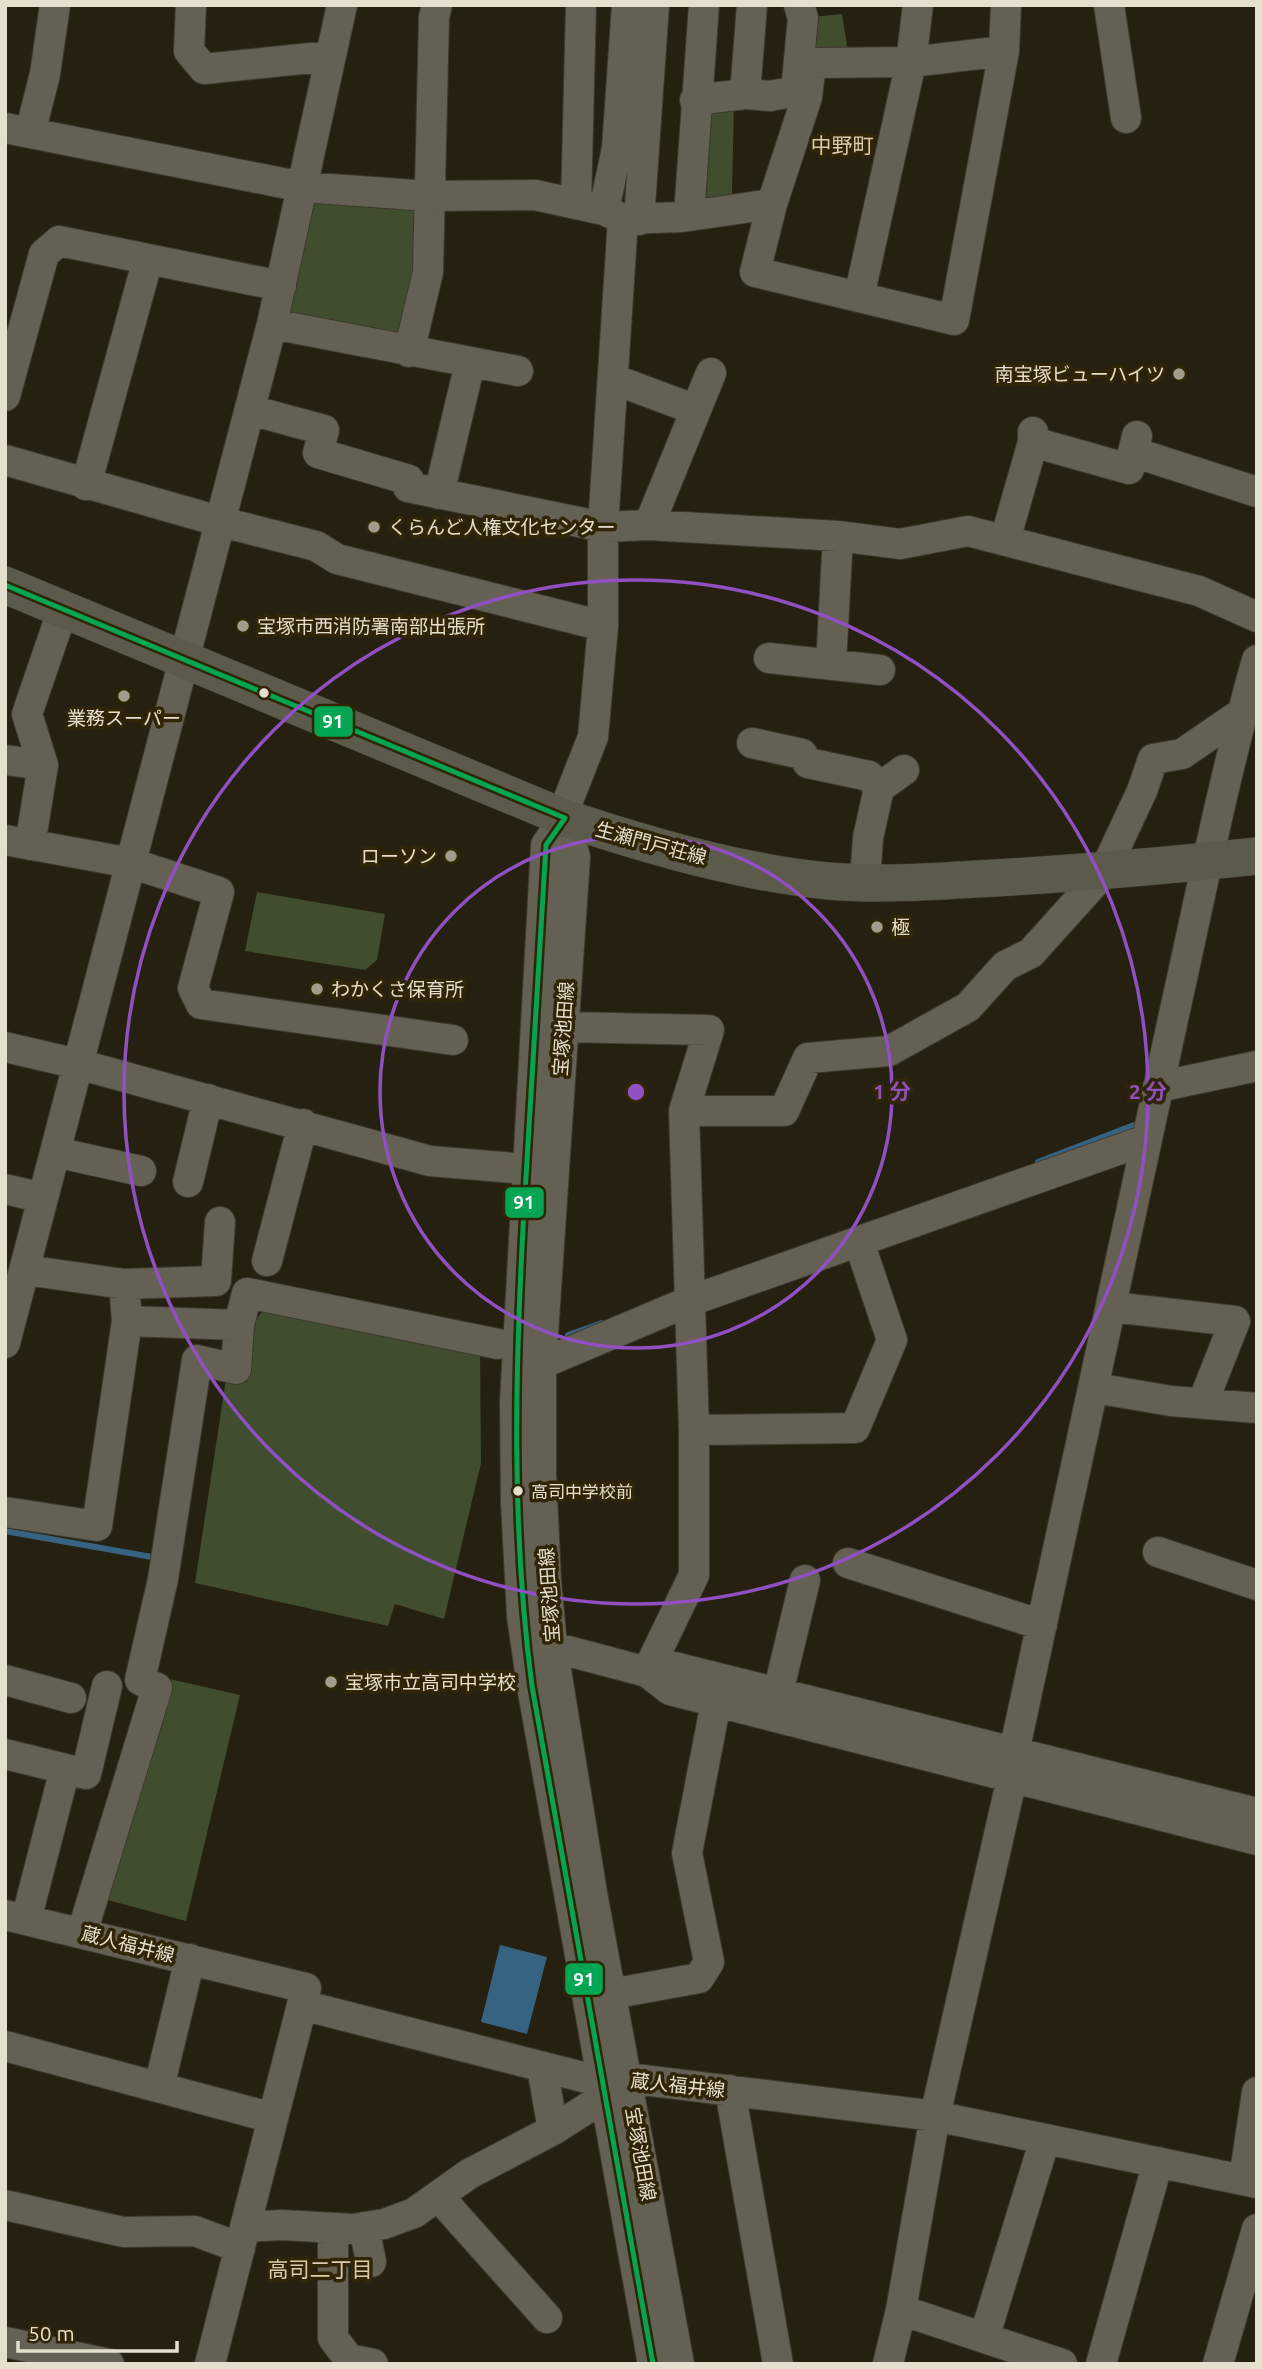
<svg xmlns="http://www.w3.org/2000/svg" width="1262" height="2369" viewBox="0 0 1262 2369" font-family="Ubuntu,'Noto Sans JP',sans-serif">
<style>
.green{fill:#404e2f}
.water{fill:#366382}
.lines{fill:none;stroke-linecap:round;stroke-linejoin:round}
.stream{stroke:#366382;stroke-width:6}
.minor-casing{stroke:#3e392e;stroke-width:32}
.major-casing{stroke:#3e392e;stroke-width:38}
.minor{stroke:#656054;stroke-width:30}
.major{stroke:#5c5a4b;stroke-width:37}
.bus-1-casing{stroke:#302506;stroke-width:10}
.bus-1{stroke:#00a651;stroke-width:5}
.ring{fill:none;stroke:#9050c2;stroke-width:3.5}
.poi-dot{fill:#a29c8c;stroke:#302506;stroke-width:2.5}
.bus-dot{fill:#e5dfce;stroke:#302506;stroke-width:2.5}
.labels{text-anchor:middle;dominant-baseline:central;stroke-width:7;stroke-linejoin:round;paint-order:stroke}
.bus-label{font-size:17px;fill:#e5dfce;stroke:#302506;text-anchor:start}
.poi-label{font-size:19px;fill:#e5dfce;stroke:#302506;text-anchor:start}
.street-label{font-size:19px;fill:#e5dfce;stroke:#302506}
.neighbourhood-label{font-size:21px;fill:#d9ccaa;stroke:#302506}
.centre{fill:#9050c2;stroke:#302506;stroke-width:3.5}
.ring-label{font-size:21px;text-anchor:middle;font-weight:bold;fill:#9050c2;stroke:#302506;stroke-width:7;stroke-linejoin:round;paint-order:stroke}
.line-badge{stroke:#302506;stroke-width:2.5}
.badge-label{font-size:19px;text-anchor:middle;font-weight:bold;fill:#fff}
</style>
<rect width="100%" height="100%" fill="#262010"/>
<!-- green -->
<path class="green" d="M842,14l6,38h-38l2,-35z
M734,101l-2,93 -25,8 -7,-11 4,-86z
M315,203l104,2 -2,58 -19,68 -8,6 -104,-25z
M257,892l128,22 -8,46 -12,10 -120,-19z
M264,1309l216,43 1,111 -37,156 -49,-15 -7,22 -193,-43 31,-204 21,3 9,-62z
M165,1678l75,17 -54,226 -86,-23z"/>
<!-- water -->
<path class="water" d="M500,1945l47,12 -20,77 -46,-12z"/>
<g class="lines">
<!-- stream -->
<path class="stream" d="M1038,1162l96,-37
M568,1335l34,-12
M5,1531l147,26"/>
<defs>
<path id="minor" d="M191,5l-2,46 15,18 126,-13
M1109,5l17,113
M1004,51l-93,11 -100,1 -4,34 -35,107 -17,68 199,48 50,-269 2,-46
M745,94l7,-89
M695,100l50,-6 25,2 26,-5 7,-73 -4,-13
M5,128l298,59 126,9 106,-1 69,15 19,9 59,-2 90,-13
M30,133l15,-59 10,-69
M576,204l5,-199
M604,210l13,-62 10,-143
M689,215l15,-210
M623,219l-20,308v99l-10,111 -26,66 -2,15 -19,27 -31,557 1,101 6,113 10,70 121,678
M639,220l15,-215
M859,297l52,-235 7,-57
M272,324l246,47
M409,352l19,-80 6,-255 3,-12
M613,379l83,31
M5,396l39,-142 15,-13 222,45
M250,410l74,20 -6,23 91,27 -1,7 195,40 46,-2 189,11 62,8 68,-13 231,60 58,26
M1033,442l96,27 8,-33
M1133,452l124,40
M5,460l217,62 94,24 21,13 266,67
M86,485l62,-226
M439,494l31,-131
M649,525l62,-152
M1005,540l28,-98v-10
M769,658l111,12
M831,664l7,-128
M752,743l50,11 6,9 61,13 10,12
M5,760l38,5
M565,818l10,39 -34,507v108l5,109 6,64 40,248 87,471
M5,840l126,23 88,29 -26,96 8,16 252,36
M30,845l13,-80 -16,-51 36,-105
M865,881l3,-43 11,-50 25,-18
M563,1027l146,3 -25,81 10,319v145l-47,97
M5,1047l73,17 352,97 96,8
M1158,1087l99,-21
M684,1111h100l24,-53 81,-7 79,-44 37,-41 26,-13 73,-81 38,-81 11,-32 29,-5 60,-41
M55,1152l86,19
M188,1182l20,-83
M5,1189l38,9
M267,1261l36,-137
M124,1284l92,-3 4,-59
M1112,1307l123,14 -32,81
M127,1321l112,4
M5,1343l267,-1019 70,-319
M541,1364l149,-63 456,-161
M1095,1388l76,13 86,7
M694,1430l161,-2 37,-88 -33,-98
M5,1512l92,14 30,-205 -3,-37 -99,-14
M1158,1552l99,33
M848,1563l194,62
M534,1642l113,30 23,18 587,150
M647,1672l27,-5 583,146
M5,1680l66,18
M778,1693l27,-113
M5,1754l81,20 21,-88
M5,1915l301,73 -4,17 300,77 25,-4 308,38 322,67
M26,1920l39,-151
M82,1933l75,-245 -17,-8 23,-101 34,-219 39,9 3,-44 8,-32 251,51
M611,1994l88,-16 10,-16 -22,-109 29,-151
M5,2046l268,72
M542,2067l11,63
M159,2087l31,-128
M730,2090l48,274
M1244,2180l13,-88
M439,2197l108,121
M5,2205l118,27 72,-1 45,17
M245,2227l37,-2 71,4 31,-5 30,-11 55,-39 84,-44 36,-23
M364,2227l7,35
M333,2228v110l16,21 24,5
M901,2310l161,54
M984,2338l61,-199
M5,2342l104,22
M210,2364l92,-359
M888,2364l13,-54 34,-194 77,-338 2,-26c55,-247 106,-495 161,-742 26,-117 49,-234 82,-350
M1101,2364l57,-202
M1218,2364l39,-135"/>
<path id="major" d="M5,585l560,233c85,28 173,54 263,63 49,4 100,1 149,-2 93,-5 186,-13 280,-23"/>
</defs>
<!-- minor casing -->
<use href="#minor" class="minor-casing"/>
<!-- major casing -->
<use href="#major" class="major-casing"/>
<!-- minor -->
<use href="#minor" class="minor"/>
<!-- major -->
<use href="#major" class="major"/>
<defs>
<path id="bus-1" d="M5,585l560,233
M565,818l-19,27c-7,122 -15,243 -22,365 -9,159 -13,317 8,476l121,678"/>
</defs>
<!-- bus-1 casing -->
<use href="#bus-1" class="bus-1-casing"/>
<!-- bus-1 -->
<use href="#bus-1" class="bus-1"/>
</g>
<!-- distance rings -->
<g class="ring">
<circle cx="636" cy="1092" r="256"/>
<circle cx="636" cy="1092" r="512"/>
</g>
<!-- markers -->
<g class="poi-dot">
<circle cx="1179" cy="374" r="7"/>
<circle cx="374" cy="527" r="7"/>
<circle cx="243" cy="626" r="7"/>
<circle cx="124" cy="696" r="7"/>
<circle cx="451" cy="856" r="7"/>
<circle cx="877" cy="927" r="7"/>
<circle cx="317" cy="989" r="7"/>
<circle cx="331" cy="1682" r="7"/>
</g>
<g class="bus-dot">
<circle cx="264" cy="693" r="6"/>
<circle cx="518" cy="1491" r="6"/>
</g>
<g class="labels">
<!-- bus labels -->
<g class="bus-label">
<text x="531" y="1491">高司中学校前</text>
</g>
<!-- poi labels -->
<g class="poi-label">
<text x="1165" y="374" text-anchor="end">南宝塚ビューハイツ</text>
<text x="388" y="527">くらんど人権文化センター</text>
<text x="257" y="626">宝塚市西消防署南部出張所</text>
<text x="124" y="718" text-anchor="middle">業務スーパー</text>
<text x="437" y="856" text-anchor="end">ローソン</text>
<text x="891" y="927">極</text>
<text x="331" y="989">わかくさ保育所</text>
<text x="345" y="1682">宝塚市立高司中学校</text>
</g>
<!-- street labels -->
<g class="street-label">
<text transform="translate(651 843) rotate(15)">生瀬門戸荘線</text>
<text transform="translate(563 1029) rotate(-86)">宝塚池田線</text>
<text transform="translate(549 1595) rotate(-94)">宝塚池田線</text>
<text transform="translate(128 1944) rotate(14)">蔵人福井線</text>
<text transform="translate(678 2085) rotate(6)">蔵人福井線</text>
<text transform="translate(641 2154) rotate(80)">宝塚池田線</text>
</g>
<!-- neighbourhood labels -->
<g class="neighbourhood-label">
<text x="842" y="145">中野町</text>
<text x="320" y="2269">高司二丁目</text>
</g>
</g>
<circle cx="636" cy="1092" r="10" class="centre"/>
<g class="ring-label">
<text x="892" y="1099">1 分</text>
<text x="1148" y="1099">2 分</text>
</g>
<g class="line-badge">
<rect x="313" y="705" width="41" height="33" rx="7" fill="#00a651"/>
<rect x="504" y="1186" width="41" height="33" rx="7" fill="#00a651"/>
<rect x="564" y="1962" width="40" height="34" rx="7" fill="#00a651"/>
</g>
<g class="badge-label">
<text x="333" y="728">91</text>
<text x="524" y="1209">91</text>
<text x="584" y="1986">91</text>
</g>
<!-- border -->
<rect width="1262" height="2369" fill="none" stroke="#e5dfce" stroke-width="14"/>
<!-- scale -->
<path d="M18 2341v10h159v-10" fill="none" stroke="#e5dfce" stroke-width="3.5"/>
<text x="28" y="2341" font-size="21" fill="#e5dfce" stroke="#302506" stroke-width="5" paint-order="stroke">50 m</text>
</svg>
